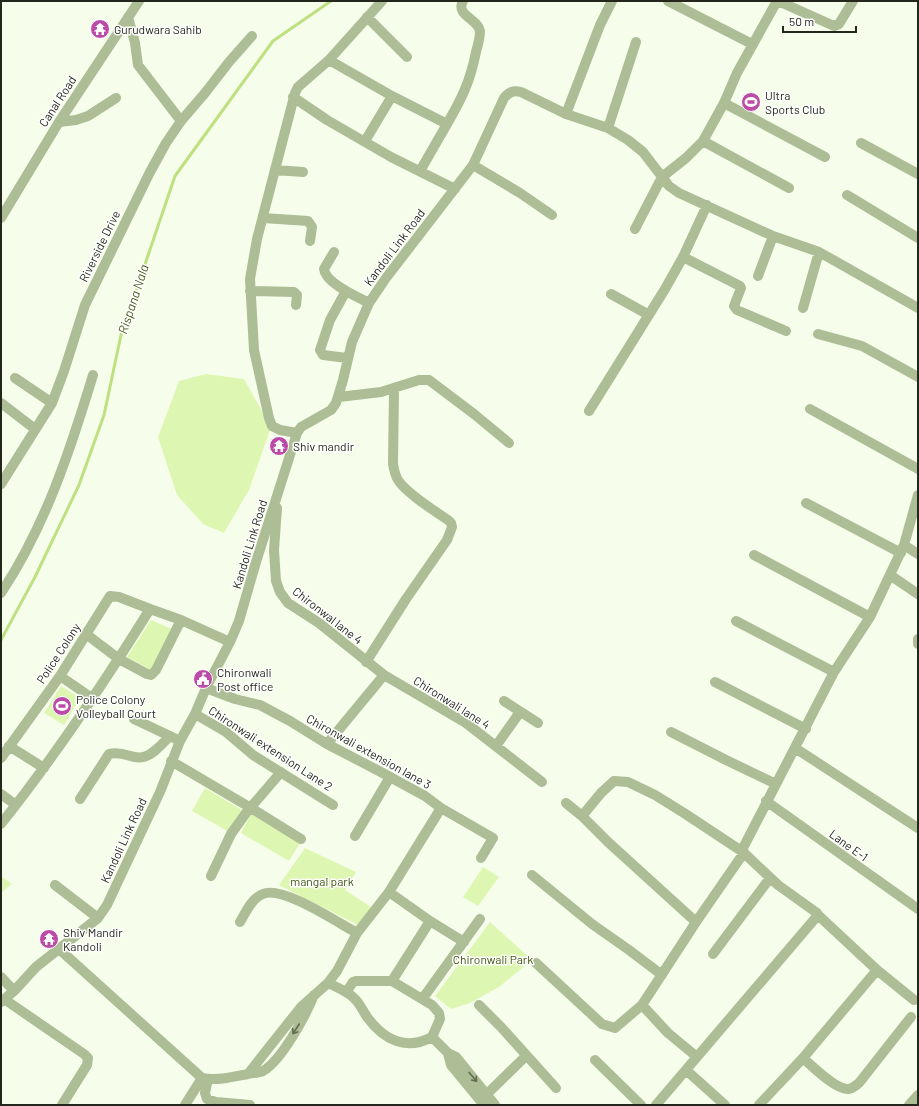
<svg xmlns="http://www.w3.org/2000/svg" width="919" height="1106" viewBox="0 0 919 1106" font-family="Barlow,sans-serif">
<style>
.green{fill:#ddf7b3}
.lines{fill:none;stroke-linecap:round;stroke-linejoin:round}
.stream{stroke:#bee081;stroke-width:3}
.minor{stroke:#adbd95;stroke-width:10}
.oneway{stroke:#626b52}
.labels{text-anchor:middle;dominant-baseline:central;stroke-width:3;stroke-linejoin:round;paint-order:stroke}
.poi-label{font-size:12px;fill:#24281c;stroke:#fff;text-anchor:start}
.street-label{font-size:12px;fill:#24281c;stroke:#fff}
.park-label{font-size:12px;fill:#3e520d;stroke:#fff}
.water-label{font-size:13px;font-style:italic;fill:#485c1a;stroke:#fff}
</style>
<rect width="100%" height="100%" fill="#f6feeb"/>
<!-- green -->
<path class="green" d="M206,374l38,5 27,48 -22,63 -25,43 -21,-9 -26,-29 -19,-58 21,-56z
M151,620l21,9 -19,42 -26,-14z
M61,686l19,12 -16,27 -20,-12z
M205,788l37,22 -13,22 -37,-21z
M251,814l49,29 -11,18 -48,-28z
M305,848l51,24 -11,18 26,17 -13,18 -79,-40z
M483,867l16,10 -21,29 -15,-9z
M1,876l11,8 -11,9z
M490,922l42,38 -33,27 -29,16 -19,6 -16,-13z"/>
<g class="lines">
<!-- stream -->
<path class="stream" d="M1,640l34,-63 44,-92 25,-70 17,-80 54,-159 98,-135 58,-40"/>
<!-- minor -->
<path class="minor" d="M668,1l84,43
M778,1l56,25 5,-2 14,-23
M128,17l7,26 3,22 43,56
M367,17l40,40
M329,60l63,36 55,28 -27,47
M293,97l34,23 64,37 64,32
M724,103l101,54
M566,114l34,-89 12,-24
M59,122l17,-2 12,-4 28,-18
M447,124c15,-26 23,-42 29,-72 2,-7 4,-14 4,-21 -2,-12 -25,-16 -17,-30
M608,128l28,-86
M365,141l27,-45
M703,141l86,47
M861,143l57,31
M473,165l47,28 32,22
M275,170l28,2
M847,195l71,43
M1,218l58,-96 80,-121
M263,218l45,3 4,6 -2,14
M635,229l27,-52 24,-19 17,-17 21,-38 13,-30 40,-72
M334,252l-10,17c1,14 34,28 45,34
M683,257l57,29 1,2 -7,18 3,4 49,21
M758,276l15,-40
M250,291l44,1 3,3 -1,10
M346,291l-16,29 -10,30 3,5 24,3
M611,294l38,21
M803,308l16,-56
M818,334l44,12 56,31
M15,378l37,25
M339,397l42,-5 38,-12h10l45,34 35,29
M1,403l34,26
M810,409l108,60
M589,411l76,-122 18,-32 24,-52
M297,433l-17,-3 -8,-4 -3,-8 -15,-68 -4,-71 7,-40 38,-146 3,-6 31,-27 53,-59
M1,484l51,-81 12,-32 21,-66 65,-133 16,-29 15,-22 24,-28 24,-31 23,-26
M806,503l95,50
M277,508l-3,42 2,31 4,11 8,11 31,20 65,52 82,48 76,59
M904,545l14,9
M754,555l116,62
M890,575l28,19
M1,593c44,-66 69,-142 92,-218
M736,621l98,51
M86,634l33,25 28,15 4,1 5,-5 25,-50
M918,639v5
M366,662l40,-63 41,-59 5,-13 -1,-4 -3,-3c-13,-9 -42,-27 -50,-40 -3,-5 -4,-10 -5,-16l1,-75
M60,676l32,22
M715,682l91,47
M206,688l29,11 25,6 30,16 37,23 52,27 46,25 16,12 52,30 -12,20
M504,701l34,22
M195,714l31,18 27,23 80,50
M134,719l42,20
M671,732l55,28 50,24
M327,744l57,-69
M9,746l35,22
M496,746l24,-34
M795,748l123,80
M1,758l59,-82 50,-80 9,1 31,12
M171,761l80,47 50,31
M1,794l15,11
M80,799l29,-45c15,-4 23,6 34,3 10,-2 20,-14 27,-21
M766,801l152,108
M566,803l16,13 26,26 88,80
M582,816l19,-23 13,-12 14,1 27,13 29,18 59,39 35,33 39,28 1,2 59,55 37,30
M1,824c54,-68 103,-141 149,-215l31,11 49,22
M355,836l35,-59
M743,852v-4l91,-176 36,-55 34,-72 14,-50
M532,875l60,49 37,26 33,25
M211,876l20,-42 15,-21 35,-41
M55,885l43,33
M389,892l41,29 -38,60 40,24 7,8 1,6 -8,18
M430,921l34,21
M240,922c6,-10 11,-23 23,-28 19,-9 75,29 94,39l-20,38 -9,12
M357,933l32,-41 52,-84
M59,949l143,129c15,3 31,-1 46,-4 4,-1 10,-1 15,-3 19,-11 43,-56 51,-76
M713,954l57,-76
M536,963l66,61 13,4 27,-23
M1,977l13,14
M347,991l6,-9 3,-1h36
M423,998l57,-79
M4,999l80,55 4,4 -1,7 -25,40
M1,1002l13,-11 22,-24 62,-49 9,-13 53,-113 20,-51 15,-27 11,-26 24,-46 9,-21 17,-59 41,-129 4,-6 30,-17 5,-7 7,-23 9,-38 17,-39 17,-25 87,-113 31,-67c5,-6 9,-8 17,-6l45,22 42,14 20,12 15,12 26,34 10,7 94,43 46,16 99,56
M479,1005l22,22 55,61
M448,1053l8,4 39,48
M697,1057l-29,-24 -26,-28 54,-83 47,-68
M803,1058c9,8 33,32 45,31 4,0 7,-3 11,-6l52,-66
M595,1060l46,45
M686,1070l39,35
M248,1074l53,-67 27,-24c10,5 19,8 27,16 5,5 8,12 12,18 17,23 39,34 65,20l16,16 3,12 33,40
M208,1079l-3,14 2,6 9,3 34,3
M487,1094l39,-38
M185,1105l17,-27
M656,1105l162,-190
M759,1105l44,-47 74,-88
M909,1105l9,-10"/>
</g>
<!-- one-way arrows -->
<defs><path id="oneway-shaft" d="M-6 0H5M1.5-3L5.5 0L1.5 3" fill="none" stroke-width="1.6" stroke-linecap="round" stroke-linejoin="round"/></defs>
<g class="oneway">
<use href="#oneway-shaft" transform="translate(296 1029) rotate(123)"/>
<use href="#oneway-shaft" transform="translate(473 1077) rotate(50)"/>
</g>
<!-- icons -->
<defs>
<symbol id="temple-disc" viewBox="-11 -11 22 22"><circle r="9.5" fill="#bb4ba7" stroke="#fff"/><path d="M0-6L5-2H3V0L6.5 2.5H4V6H1.5V3h-3V6H-4V2.5H-6.5L-3 0V-2H-5Z" fill="#fff"/></symbol>
<symbol id="stadium-disc" viewBox="-11 -11 22 22"><circle r="9.5" fill="#bb4ba7" stroke="#fff"/><path d="M0-5a6.5 5 0 1 0 0 10a6.5 5 0 1 0 0-10ZM-3.5-1.8h7v3.6h-7Z" fill="#fff"/></symbol>
<symbol id="civic-disc" viewBox="-11 -11 22 22"><circle r="9.5" fill="#bb4ba7" stroke="#fff"/><path d="M-.6-6.5H3V-4.5H.6V-3L4-1V1h2V6H-6V1h2V-1L-.6-3ZM-1.2 2.5V6h2.4V2.5Z" fill="#fff"/></symbol>
</defs>
<g fill-rule="evenodd">
<use href="#temple-disc" x="89" y="18" width="22" height="22"/>
<use href="#stadium-disc" x="740" y="91" width="22" height="22"/>
<use href="#temple-disc" x="268" y="435" width="22" height="22"/>
<use href="#civic-disc" x="192" y="668" width="22" height="22"/>
<use href="#stadium-disc" x="51" y="695" width="22" height="22"/>
<use href="#temple-disc" x="38" y="928" width="22" height="22"/>
</g>
<g class="labels">
<!-- poi labels -->
<g class="poi-label">
<text x="114" y="29">Gurudwara Sahib</text>
<text x="765" y="95">Ultra<tspan x="765" dy="14">Sports Club</tspan></text>
<text x="293" y="446">Shiv mandir</text>
<text x="217" y="672">Chironwali<tspan x="217" dy="14">Post office</tspan></text>
<text x="76" y="699">Police Colony<tspan x="76" dy="14">Volleyball Court</tspan></text>
<text x="63" y="932">Shiv Mandir<tspan x="63" dy="14">Kandoli</tspan></text>
</g>
<!-- street labels -->
<g class="street-label">
<text transform="translate(57 101) rotate(-57)">Canal Road</text>
<text transform="translate(99 246) rotate(-64)">Riverside Drive</text>
<text transform="translate(394 247) rotate(-53)">Kandoli Link Road</text>
<text transform="translate(249 544) rotate(-73)">Kandoli Link Road</text>
<text transform="translate(328 615) rotate(38)">Chironwal lane 4</text>
<text transform="translate(58 653) rotate(-57)">Police Colony</text>
<text transform="translate(452 702) rotate(32)">Chironwali lane 4</text>
<text transform="translate(271 748) rotate(33)">Chironwali extension Lane 2</text>
<text transform="translate(369 751) rotate(29)">Chironwali extension lane 3</text>
<text transform="translate(123 840) rotate(-65)">Kandoli Link Road</text>
<text transform="translate(849 845) rotate(36)">Lane E-1</text>
</g>
<!-- park labels -->
<g class="park-label">
<text x="322" y="881">mangal park</text>
<text x="493" y="959">Chironwali Park</text>
</g>
<!-- water labels -->
<g class="water-label">
<text transform="translate(133 299) rotate(-72)">Rispana Nala</text>
</g>
</g>
<!-- border -->
<rect width="919" height="1106" fill="none" stroke="#24281c" stroke-width="4"/>
<!-- scale -->
<path d="M783 26v6h73v-6" fill="none" stroke="#24281c" stroke-width="2"/>
<text x="789" y="26" font-size="12" fill="#24281c" stroke="#ffffff" stroke-width="3" paint-order="stroke">50 m</text>
</svg>
